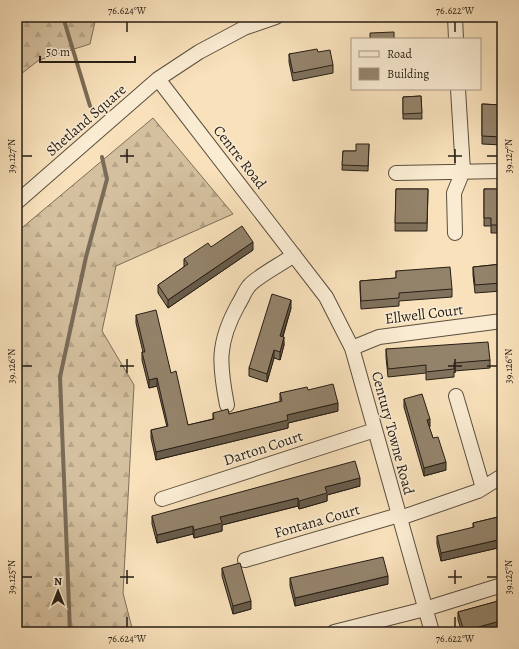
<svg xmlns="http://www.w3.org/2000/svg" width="519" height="649" viewBox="0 0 519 649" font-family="Alegreya,serif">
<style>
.forest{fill:url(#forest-firs);stroke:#7e6f5a}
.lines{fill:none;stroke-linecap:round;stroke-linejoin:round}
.stream{stroke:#7a6b57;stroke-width:4}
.minor-casing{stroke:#5b4f3e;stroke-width:16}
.minor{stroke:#faecd3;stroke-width:14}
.wall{fill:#7f715c;stroke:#271e15}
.shaded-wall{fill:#685c4b;stroke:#271e15}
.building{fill:#94836b;stroke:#271e15}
.ticks{fill:none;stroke:#271e15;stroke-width:1.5}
.labels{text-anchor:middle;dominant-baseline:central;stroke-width:3;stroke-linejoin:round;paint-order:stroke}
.street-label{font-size:15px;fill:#271e15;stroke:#faecd3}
.neatline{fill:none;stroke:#271e15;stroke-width:1.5}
.ticks-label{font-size:10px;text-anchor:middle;fill:#271e15}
</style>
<defs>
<pattern id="forest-firs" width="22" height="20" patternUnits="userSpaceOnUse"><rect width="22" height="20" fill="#d4c09f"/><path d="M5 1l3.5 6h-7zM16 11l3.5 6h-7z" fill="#b6a588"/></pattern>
</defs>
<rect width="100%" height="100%" fill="#f8e1bb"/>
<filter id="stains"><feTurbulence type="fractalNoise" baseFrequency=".005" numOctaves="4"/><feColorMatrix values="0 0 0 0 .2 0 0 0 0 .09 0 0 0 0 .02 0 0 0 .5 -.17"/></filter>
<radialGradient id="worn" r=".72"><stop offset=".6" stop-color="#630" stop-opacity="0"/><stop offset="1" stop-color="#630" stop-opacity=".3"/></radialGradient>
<!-- forest -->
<path class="forest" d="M17,17h79l-6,27 -51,16 -22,17z
M153,118l80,96 -117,52 -14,65 32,54 -11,208 10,39h-116v-400z"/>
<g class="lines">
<!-- stream -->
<path class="stream" d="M63,17l27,89
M70,632l-10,-255 26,-120 21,-78 -5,-22"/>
<defs>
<path id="minor" d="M455,17l1,22
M158,79l168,218 26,51 80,284
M396,173l106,-2
M17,202l141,-123 41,-27 45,-24 32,-11
M455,233l-1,-40 9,-22 -5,-82
M352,348l27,-11 123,-16
M456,396l27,92
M227,405c-8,-41 -10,-62 11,-100 4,-6 6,-13 11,-19 7,-9 34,-23 45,-31
M162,499l213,-69
M400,518l78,-27 24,-15
M245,560l154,-45
M334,632l91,-23 77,-24"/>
</defs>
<!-- minor casing -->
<use href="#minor" class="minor-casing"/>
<!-- minor -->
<use href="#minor" class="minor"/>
</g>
<!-- wall -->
<path class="wall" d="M318,52l15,13v8l-40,8 -4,-19v-8z
M421,96l1,23h-19v-22z
M482,104l20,1v40l-20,-1z
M369,144l-1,27 -26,-1 1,-19h13z
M396,189h32l-1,42h-32z
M484,189h18v44h-11v-7h-7z
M211,247l42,3 -85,58 -10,-15v-8l26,-18v-8z
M502,264v27l-27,2 -2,-18v-8z
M396,271l56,18v8l-53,4v5l-38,3 -1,-20v-8l36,-3z
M291,308l-8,29 1,8 -4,15 -6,-2 -7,24 -18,-6v-8z
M136,315l35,58 17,52 25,-6v-6l16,1 51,-12v-9l28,-3 30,21 -50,12v5l-132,32 -5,-22v-8l16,-3 -10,-41 -8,2 -7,-28v-8h1l-7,-29z
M386,349l104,11v8l-36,3v6l-28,3v-7l-38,4 -2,-20z
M502,393v10l-1,-1v-8z
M404,399l26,28h-1l4,11 13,32 -22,6 -20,-69z
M360,486l-33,9v6l-28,8 -1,-3 -76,19v6l-28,7 -1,-4 -36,9 -5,-19v-8z
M502,516v31l-61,14 -4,-17v-8l36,-8v-5z
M222,568l29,41 -18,5 -11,-38z
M290,578l98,6 -93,22 -5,-20z
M502,600v32h-1l-1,-3 -11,3h-27l-4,-12v-8z"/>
<!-- shaded-wall -->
<path class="shaded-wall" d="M253,242v8l-85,58v-8z
M291,300v8l-11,36v-8z
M284,337v8l-4,15v-8z
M274,350v8l-7,24v-8z
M157,378v8l-8,2v-8z
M338,403v8l-50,12v5l-132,32v-8l131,-37z
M430,419v8l-3,1v-8z
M446,462v8l-22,6v-8z
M360,478v8l-33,9v6l-28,8v-8l26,-14z
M298,498v8l-76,19v6l-28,7v-8l26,-13z
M193,526v8l-36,9v-8z
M502,539v8l-61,14v-8z
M388,576v8l-93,22v-8z
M251,601v8l-18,5v-8z
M500,621v8l-11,3h-25v-1z"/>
<!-- building -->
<path class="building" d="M394,32v7h-24v-6z
M317,49l1,3 12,-2 3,15 -40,8 -4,-19z
M421,96l1,17 -19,1v-17z
M482,104l20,1v32l-20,-1z
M356,144h13l-1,22 -26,-1 1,-14h13z
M396,189h32l-1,34h-32z
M484,189h18v36h-11v-7h-7z
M242,226l11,16 -85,58 -10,-15 30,-21 -4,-5 24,-16 3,4z
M502,264v19l-27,2 -2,-18z
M450,267l2,22 -53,4v5l-38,3 -1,-20 36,-3v-7z
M272,294l19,6 -11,36 4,1 -4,15 -6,-2 -7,24 -18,-6z
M156,310l15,63 5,-2 12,54 26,-6 -1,-6 15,-4 1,5 53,-13 -2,-8 27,-6 1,3 25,-6 5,19 -51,12 1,5 -132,32 -5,-22 17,-4 -11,-48 -8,2 -7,-28h3l-9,-37z
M488,342l2,18 -36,3v6l-28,3v-7l-38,4 -2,-20z
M422,394l8,25 -3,1 6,18 5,-1 8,25 -22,6 -20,-69z
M355,461l5,17 -35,9 2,6 -28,8 -1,-3 -78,19 2,6 -28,7 -1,-4 -36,9 -5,-19z
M502,516v23l-61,14 -4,-17 37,-9 -1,-4z
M383,557l5,19 -93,22 -5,-20z
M240,563l11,38 -18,5 -11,-38z
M502,600v26l-2,-5 -36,10 -6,-19z
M403,627l1,5h-21z"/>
<!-- ticks -->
<path class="ticks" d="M127,22v10M455,22v10M127,149v14M455,149v14M22,156h10M120,156h14M448,156h14M487,156h10M127,359v14M455,359v14M22,366h10M120,366h14M448,366h14M487,366h10M127,570v14M455,570v14M22,577h10M120,577h14M448,577h14M487,577h10M127,617v10M455,617v10"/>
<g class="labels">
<!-- street labels -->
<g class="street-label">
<text transform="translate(86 120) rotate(-41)">Shetland Square</text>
<text transform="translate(240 157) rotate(52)">Centre Road</text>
<text transform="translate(424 314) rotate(-7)">Ellwell Court</text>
<text transform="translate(393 433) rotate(75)">Century Towne Road</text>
<text transform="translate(263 448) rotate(-18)">Darton Court</text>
<text transform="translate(317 521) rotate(-16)">Fontana Court</text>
</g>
</g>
<!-- margin -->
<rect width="519" height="649" fill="none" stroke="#f8e1bb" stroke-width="44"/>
<!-- legend -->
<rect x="351" y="38" width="130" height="52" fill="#faecd3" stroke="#a69a87"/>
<rect x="359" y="51" width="20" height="6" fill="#faecd3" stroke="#a69a87"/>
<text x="387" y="58" font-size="12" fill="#271e15">Road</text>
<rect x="359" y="68" width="20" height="12" fill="#94836b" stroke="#a69a87"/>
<text x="387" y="78" font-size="12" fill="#271e15">Building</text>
<!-- north arrow -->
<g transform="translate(58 591)" stroke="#faecd3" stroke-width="3" paint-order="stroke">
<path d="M0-3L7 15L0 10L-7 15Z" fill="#271e15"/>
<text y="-6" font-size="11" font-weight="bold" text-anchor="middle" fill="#271e15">N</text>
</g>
<!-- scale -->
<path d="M40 56v6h95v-6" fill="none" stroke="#271e15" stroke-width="2"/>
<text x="46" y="56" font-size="12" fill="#271e15" stroke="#faecd3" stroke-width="3" paint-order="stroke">50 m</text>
<rect x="22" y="22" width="475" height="605" class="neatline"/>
<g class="ticks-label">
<text x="127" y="14">76.624°W</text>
<text x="455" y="14">76.622°W</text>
<text transform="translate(11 156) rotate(-90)" y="4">39.127°N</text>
<text transform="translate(508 156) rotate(-90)" y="4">39.127°N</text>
<text transform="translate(11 366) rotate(-90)" y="4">39.126°N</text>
<text transform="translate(508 366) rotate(-90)" y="4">39.126°N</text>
<text transform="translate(11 577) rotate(-90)" y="4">39.125°N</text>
<text transform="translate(508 577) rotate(-90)" y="4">39.125°N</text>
<text x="127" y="642">76.624°W</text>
<text x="455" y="642">76.622°W</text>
</g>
<rect width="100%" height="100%" filter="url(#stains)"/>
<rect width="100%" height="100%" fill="url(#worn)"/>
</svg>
